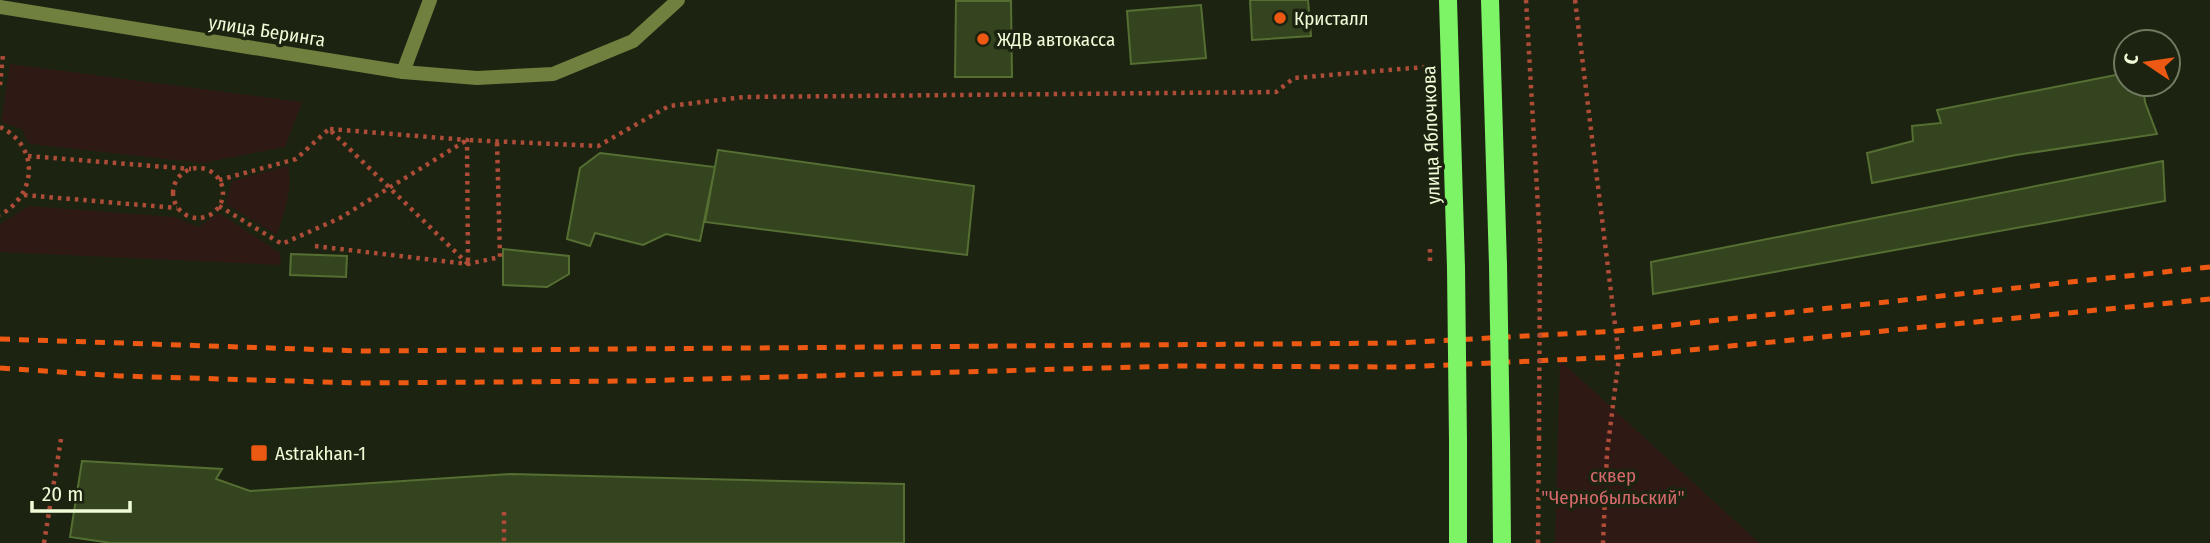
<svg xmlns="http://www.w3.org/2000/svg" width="2210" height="543" viewBox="0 0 2210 543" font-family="'Fira Sans Condensed',sans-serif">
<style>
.green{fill:#2e1914}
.building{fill:#34441e;stroke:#556e32;stroke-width:2}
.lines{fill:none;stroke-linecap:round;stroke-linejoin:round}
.path{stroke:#ae4c38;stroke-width:4.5;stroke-dasharray:3.5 5;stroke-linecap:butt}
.service{stroke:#6f803f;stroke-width:14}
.tertiary{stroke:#6f803f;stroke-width:14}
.primary{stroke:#7cf466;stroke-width:18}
.rail{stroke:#ed5812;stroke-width:5;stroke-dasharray:10 9;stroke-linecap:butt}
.path-bridge{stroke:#ae4c38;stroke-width:4.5;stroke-dasharray:3.5 5;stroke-linecap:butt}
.primary-bridge{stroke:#7cf466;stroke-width:18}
.poi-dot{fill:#ed5812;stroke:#1c2411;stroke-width:2.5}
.labels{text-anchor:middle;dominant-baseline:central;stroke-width:7;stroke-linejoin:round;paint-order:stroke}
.poi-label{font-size:19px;fill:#effcd7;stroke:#1c2411;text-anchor:start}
.street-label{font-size:19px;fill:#effcd7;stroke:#1c2411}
.park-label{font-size:19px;fill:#d7686b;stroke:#1c2411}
</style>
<rect width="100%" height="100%" fill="#1c2411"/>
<!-- green -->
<path class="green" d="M10,64l292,38 -17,45 -83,16 -173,-19 -7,-15 -21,-7z
M288,166c5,25 -4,45 -11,69l-51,-31 6,-23z
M29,206l146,11 23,10 21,-14 61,40 1,12 -281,-13v-28z
M1560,360l199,183h-204z"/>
<!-- building -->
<path class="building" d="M1250,0h58l3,36 -59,4z
M956,1h55l1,76h-57z
M1201,5l5,53 -75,6 -4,-53z
M2126,73v11h17l2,18 12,32 -141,21 -144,28 -5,-30 46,-12 -1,-15 29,-3 -4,-13z
M718,150l256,36 -7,69 -262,-33z
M600,153l115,14 -15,74 -34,-7 -23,11 -48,-12 -5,13 -23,-7 13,-71z
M2163,161l2,40 -512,93 -2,-32z
M503,249l66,7v18l-22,13 -44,-2z
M291,254l56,2 -1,21 -56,-2z
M82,461l140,8 -6,10 34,12 261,-17 393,10v59h-793l-41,-6z"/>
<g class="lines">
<!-- path -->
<path class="path" d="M1526,0l14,242
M1575,0l44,357 -12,96 -4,90
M0,85l3,-30
M0,127c40,19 37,68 0,88
M330,129l137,11 1,123
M28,156l163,13
M173 193a25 25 0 1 1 50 0a25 25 0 1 1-50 0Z
M219,180l77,-21 33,-30 139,135
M24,195l153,13
M219,206l63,38 58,-26 127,-78 131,6 71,-40 75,-9 532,-5 18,-14 131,-11
M315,246l153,18 32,-7 -3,-116
M504,512v31
M44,543l17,-104
M1538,543l1,-104"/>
<!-- service -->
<path class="service" d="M403,72l27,-72"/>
<!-- tertiary -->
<path class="tertiary" d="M0,7l403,65 74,6 76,-4 80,-33 45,-41"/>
<!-- primary -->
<path class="primary" d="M1448,0l8,268
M1490,0l8,265
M1458,441v102
M1501,442l1,101"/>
<!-- rail -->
<path class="rail" d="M0,339l361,12 1037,-8 219,-12 593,-64
M0,368l120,8 240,7 274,-2 540,-15 230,1 215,-10 591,-58"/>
<!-- path-bridge -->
<path class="path-bridge" d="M1430,249v14
M1539,439l1,-197"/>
<!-- primary-bridge -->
<path class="primary-bridge" d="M1498,265l3,177
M1456,268l2,173"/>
</g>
<!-- markers -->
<g class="poi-dot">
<circle cx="1280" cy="18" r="7"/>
<circle cx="983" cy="39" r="7"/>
<rect x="250" y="444" width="18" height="18" rx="3.5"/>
</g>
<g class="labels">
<!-- poi labels -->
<g class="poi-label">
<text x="1294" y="18">Кристалл</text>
<text x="997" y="39">ЖДВ автокасса</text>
<text x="275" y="453">Astrakhan-1</text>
</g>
<!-- street labels -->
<g class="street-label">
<text transform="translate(267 31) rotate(9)">улица Беринга</text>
<text transform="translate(1431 135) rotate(-92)">улица Яблочкова</text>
</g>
<!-- park labels -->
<g class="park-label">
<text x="1613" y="475">сквер<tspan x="1613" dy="22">"Чернобыльский"</tspan></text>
</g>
</g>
<!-- north arrow -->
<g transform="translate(2147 63) rotate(283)"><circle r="33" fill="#1c2411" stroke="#707a60" stroke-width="2"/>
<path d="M0-5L12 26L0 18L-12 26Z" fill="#ed5812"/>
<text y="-10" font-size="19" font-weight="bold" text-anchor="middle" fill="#effcd7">С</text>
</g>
<!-- scale -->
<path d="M32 501v10h98v-10" fill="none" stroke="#effcd7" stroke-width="3.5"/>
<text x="42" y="501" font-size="21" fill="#effcd7" stroke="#1c2411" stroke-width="5" paint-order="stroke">20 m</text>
</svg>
